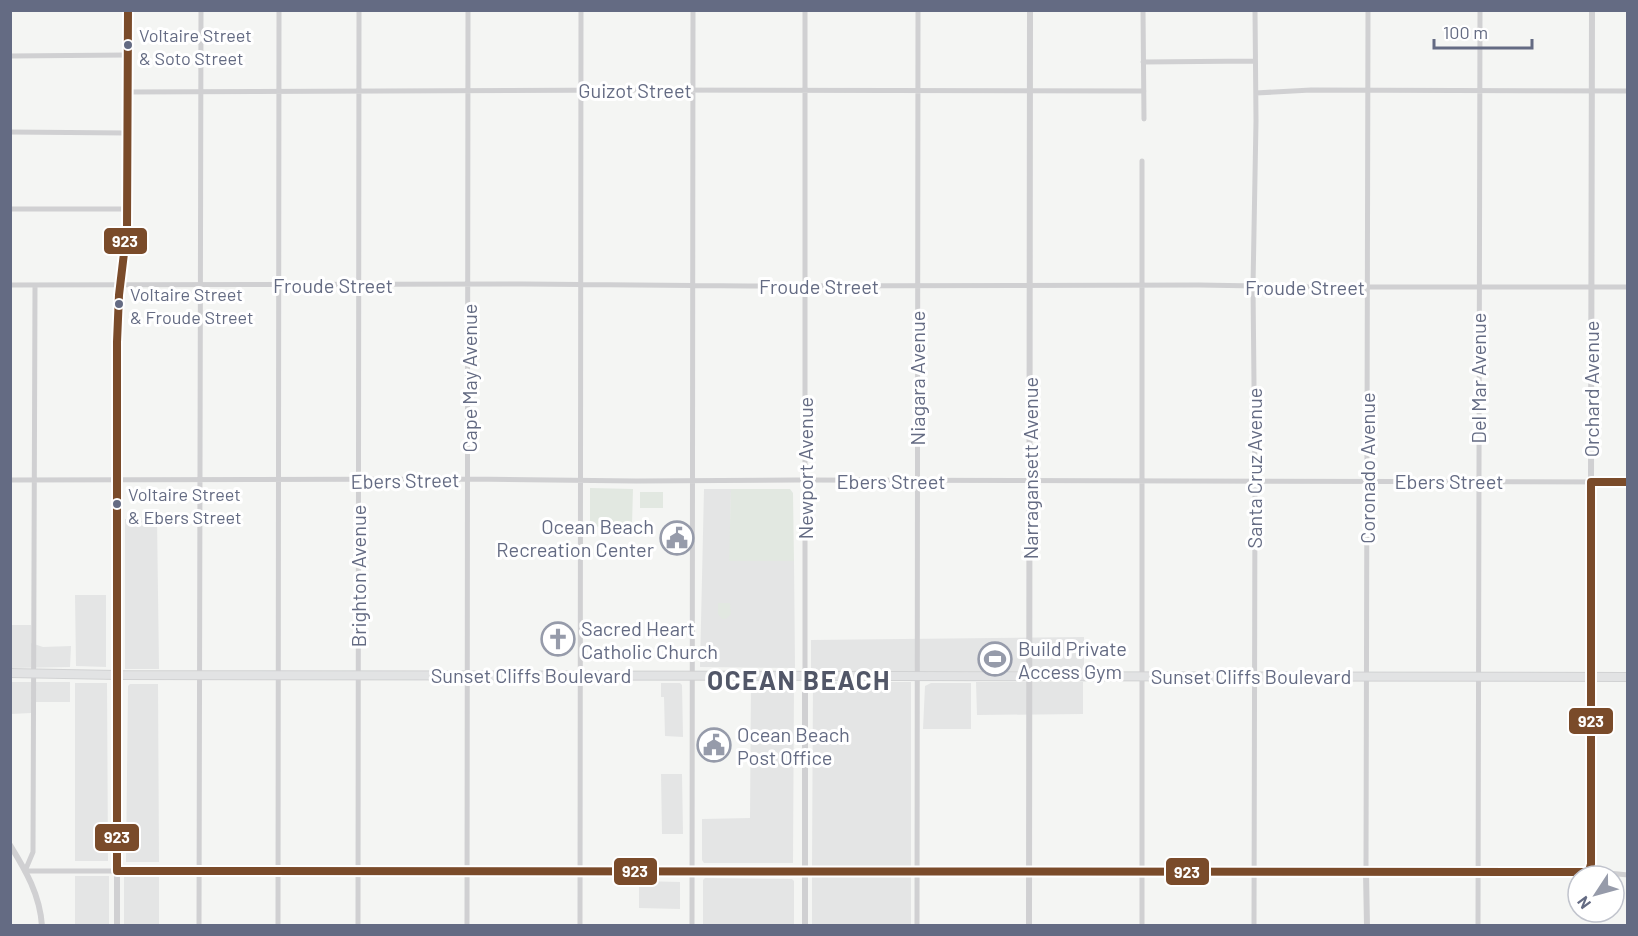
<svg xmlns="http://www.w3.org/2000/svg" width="1638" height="936" viewBox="0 0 1638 936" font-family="Barlow,sans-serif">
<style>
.built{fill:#e4e5e5}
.green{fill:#e2e8e1}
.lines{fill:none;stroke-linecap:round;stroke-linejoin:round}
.secondary-casing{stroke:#d1d2d3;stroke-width:10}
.minor{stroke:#d0d0d2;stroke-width:5}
.tertiary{stroke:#d0d0d2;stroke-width:6}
.secondary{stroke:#e2e3e4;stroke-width:8}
.bus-1-casing{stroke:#fff;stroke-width:12}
.bus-1{stroke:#7a4b2a;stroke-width:8}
.bus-dot{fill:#646b83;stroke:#fff;stroke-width:2}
.labels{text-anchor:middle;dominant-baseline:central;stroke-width:6;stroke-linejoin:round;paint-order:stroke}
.bus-label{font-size:18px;fill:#646b83;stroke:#fff;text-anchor:start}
.street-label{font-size:20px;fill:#646b83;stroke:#fff}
.poi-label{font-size:20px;fill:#646b83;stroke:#fff;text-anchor:start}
.district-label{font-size:26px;font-weight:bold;letter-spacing:1.5px;fill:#525768;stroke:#fff}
.line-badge{stroke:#fff;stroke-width:2}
.badge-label{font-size:16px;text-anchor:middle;font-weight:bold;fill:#fff}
</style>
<rect width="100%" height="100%" fill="#f4f5f3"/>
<!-- built -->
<path class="built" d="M704,489h27l-1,72h64l1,107 -95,-1z
M157,518l2,151h-34v-150z
M75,595h31v72l-30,-1z
M10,625h21v18l12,4 28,-1 -1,21 -59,1z
M1084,637v34h-273v-31z
M10,682h60v20h-38l-1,11 -20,1z
M813,682h98v184h-99z
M976,682h107v32l-106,1z
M75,683h32l1,178h-33z
M661,683h19l2,2 1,52 -18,-1 -1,-39h-3z
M931,683h40v46h-48l2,-43z
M130,684h28l1,178h-33l2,-176z
M794,684l-1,179h-89l-2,-3v-41l48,-1 1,-133z
M661,774h21l1,60h-21z
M75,876h34v49h-34z
M124,876l35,1v48h-35z
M812,876l99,1v48h-99z
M705,878l87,1 2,2v44h-91v-45z
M639,881l41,1v27l-41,-1z"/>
<!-- green -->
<path class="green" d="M590,488l43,1 -1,36 -42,2z
M731,489h59l3,4 1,68h-65z
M640,492h23v16h-23z
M718,603h12l1,11 -5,5h-4l-4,-5z"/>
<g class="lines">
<defs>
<path id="secondary" d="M10,673l107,2 1511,2
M117,675v-333l2,-47 8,-67 1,-218"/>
</defs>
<!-- secondary casing -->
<use href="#secondary" class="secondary-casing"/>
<!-- minor -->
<path class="minor" d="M1143,10l1,109
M10,56l117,-1
M1143,62l112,-1
M127,92l509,-2 508,1
M1256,93l55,-3 317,1
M10,132l117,1
M10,209h117
M10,285l513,-1 226,2 450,-1 112,2h317
M35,285l-2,567 -8,19h892
M10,480l458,-1 168,2 160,-1 832,2
M805,676v-666
M1366,872l2,-862
M1590,876l-1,-5 39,4
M1590,918v-6
M199,926l2,-916
M278,926l1,-916
M358,926l1,-916
M467,926l1,-916
M580,926l1,-916
M692,926l1,-916
M917,926l1,-916
M1142,926v-765
M1254,926l1,-445 -2,-195 3,-165 -1,-111
M1478,926l2,-916"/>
<!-- tertiary -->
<path class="tertiary" d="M805,676v250
M10,845c16,26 30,50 32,81
M917,871l665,2 7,-2 2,-7v-382l1,-472
M1366,872l1,54
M117,926v-251
M1029,926l1,-916"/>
<!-- secondary -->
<use href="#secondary" class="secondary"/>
<defs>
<path id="bus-1" d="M128,10l-1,218 -8,67 -2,47v529l1469,1 3,-1 2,-7v-382h37"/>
</defs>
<!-- bus-1 casing -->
<use href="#bus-1" class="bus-1-casing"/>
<!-- bus-1 -->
<use href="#bus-1" class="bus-1"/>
</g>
<!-- icons -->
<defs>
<symbol id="civic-ring" viewBox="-11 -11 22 22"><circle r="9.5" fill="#fff" stroke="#969baa" stroke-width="1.5"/><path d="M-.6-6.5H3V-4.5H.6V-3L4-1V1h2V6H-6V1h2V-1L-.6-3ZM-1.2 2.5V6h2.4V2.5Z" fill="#969baa"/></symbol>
<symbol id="church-ring" viewBox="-11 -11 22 22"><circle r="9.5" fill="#fff" stroke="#969baa" stroke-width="1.5"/><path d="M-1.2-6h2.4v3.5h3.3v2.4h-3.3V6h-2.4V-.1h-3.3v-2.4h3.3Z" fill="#969baa"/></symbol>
<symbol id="stadium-ring" viewBox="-11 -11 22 22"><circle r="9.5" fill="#fff" stroke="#969baa" stroke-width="1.5"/><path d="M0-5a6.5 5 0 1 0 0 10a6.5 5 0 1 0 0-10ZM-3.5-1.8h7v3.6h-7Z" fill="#969baa"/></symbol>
</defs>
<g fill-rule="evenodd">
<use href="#civic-ring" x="658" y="519" width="38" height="38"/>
<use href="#church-ring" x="539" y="620" width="38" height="38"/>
<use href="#stadium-ring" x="976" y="640" width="38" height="38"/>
<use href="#civic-ring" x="695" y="726" width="38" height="38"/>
</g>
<!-- markers -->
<g class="bus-dot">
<circle cx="128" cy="45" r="5"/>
<circle cx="119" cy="304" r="5"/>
<circle cx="117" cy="504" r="5"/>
</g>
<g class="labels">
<!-- bus labels -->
<g class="bus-label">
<text x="139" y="35">Voltaire Street<tspan x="139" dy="23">&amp; Soto Street</tspan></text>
<text x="130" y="294">Voltaire Street<tspan x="130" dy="23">&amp; Froude Street</tspan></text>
<text x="128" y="494">Voltaire Street<tspan x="128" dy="23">&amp; Ebers Street</tspan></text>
</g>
<!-- street labels -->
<g class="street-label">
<text x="635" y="90">Guizot Street</text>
<text x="333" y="285">Froude Street</text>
<text x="819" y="286">Froude Street</text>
<text x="1305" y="287">Froude Street</text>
<text transform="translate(469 378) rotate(-90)">Cape May Avenue</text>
<text transform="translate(917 378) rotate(-90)">Niagara Avenue</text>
<text transform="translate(1478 378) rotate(-90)">Del Mar Avenue</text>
<text transform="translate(1591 389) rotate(-90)">Orchard Avenue</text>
<text transform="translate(805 468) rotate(-90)">Newport Avenue</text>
<text transform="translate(1030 468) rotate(-90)">Narragansett Avenue</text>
<text transform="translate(1254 468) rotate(-90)">Santa Cruz Avenue</text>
<text transform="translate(1367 468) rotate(-90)">Coronado Avenue</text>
<text transform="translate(405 480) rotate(-1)">Ebers Street</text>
<text x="891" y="481">Ebers Street</text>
<text x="1449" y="481">Ebers Street</text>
<text transform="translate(358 576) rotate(-90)">Brighton Avenue</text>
<text x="531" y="675">Sunset Cliffs Boulevard</text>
<text x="1251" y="676">Sunset Cliffs Boulevard</text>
</g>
<!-- poi labels -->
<g class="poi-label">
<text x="654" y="526" text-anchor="end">Ocean Beach<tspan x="654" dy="23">Recreation Center</tspan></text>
<text x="581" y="628">Sacred Heart<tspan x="581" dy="23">Catholic Church</tspan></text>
<text x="1018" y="648">Build Private<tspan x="1018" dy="23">Access Gym</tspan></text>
<text x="737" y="734">Ocean Beach<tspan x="737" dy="23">Post Office</tspan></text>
</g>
<!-- district labels -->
<g class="district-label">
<text x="799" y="679">OCEAN BEACH</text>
</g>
</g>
<g class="line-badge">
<rect x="103" y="227" width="45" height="28" rx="6" fill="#7a4b2a"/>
<rect x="1568" y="707" width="46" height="28" rx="6" fill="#7a4b2a"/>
<rect x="94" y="823" width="46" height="29" rx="6" fill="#7a4b2a"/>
<rect x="613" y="857" width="45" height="29" rx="6" fill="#7a4b2a"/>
<rect x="1165" y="857" width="45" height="29" rx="6" fill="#7a4b2a"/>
</g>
<g class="badge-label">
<text x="125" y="247">923</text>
<text x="1591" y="727">923</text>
<text x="117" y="843">923</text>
<text x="635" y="877">923</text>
<text x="1187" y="878">923</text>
</g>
<!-- border -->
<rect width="1638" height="936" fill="none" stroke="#646b83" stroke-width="24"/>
<!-- north arrow -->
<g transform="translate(1596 894) rotate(234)"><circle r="28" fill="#ffffff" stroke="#c1c4cd" stroke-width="1.5"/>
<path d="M0-4.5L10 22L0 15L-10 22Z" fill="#969baa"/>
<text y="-9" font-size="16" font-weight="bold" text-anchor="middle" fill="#646b83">N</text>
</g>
<!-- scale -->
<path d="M1434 39v9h98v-9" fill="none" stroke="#646b83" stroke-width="3"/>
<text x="1443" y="39" font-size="18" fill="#646b83" stroke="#ffffff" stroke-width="4.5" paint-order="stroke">100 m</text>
</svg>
